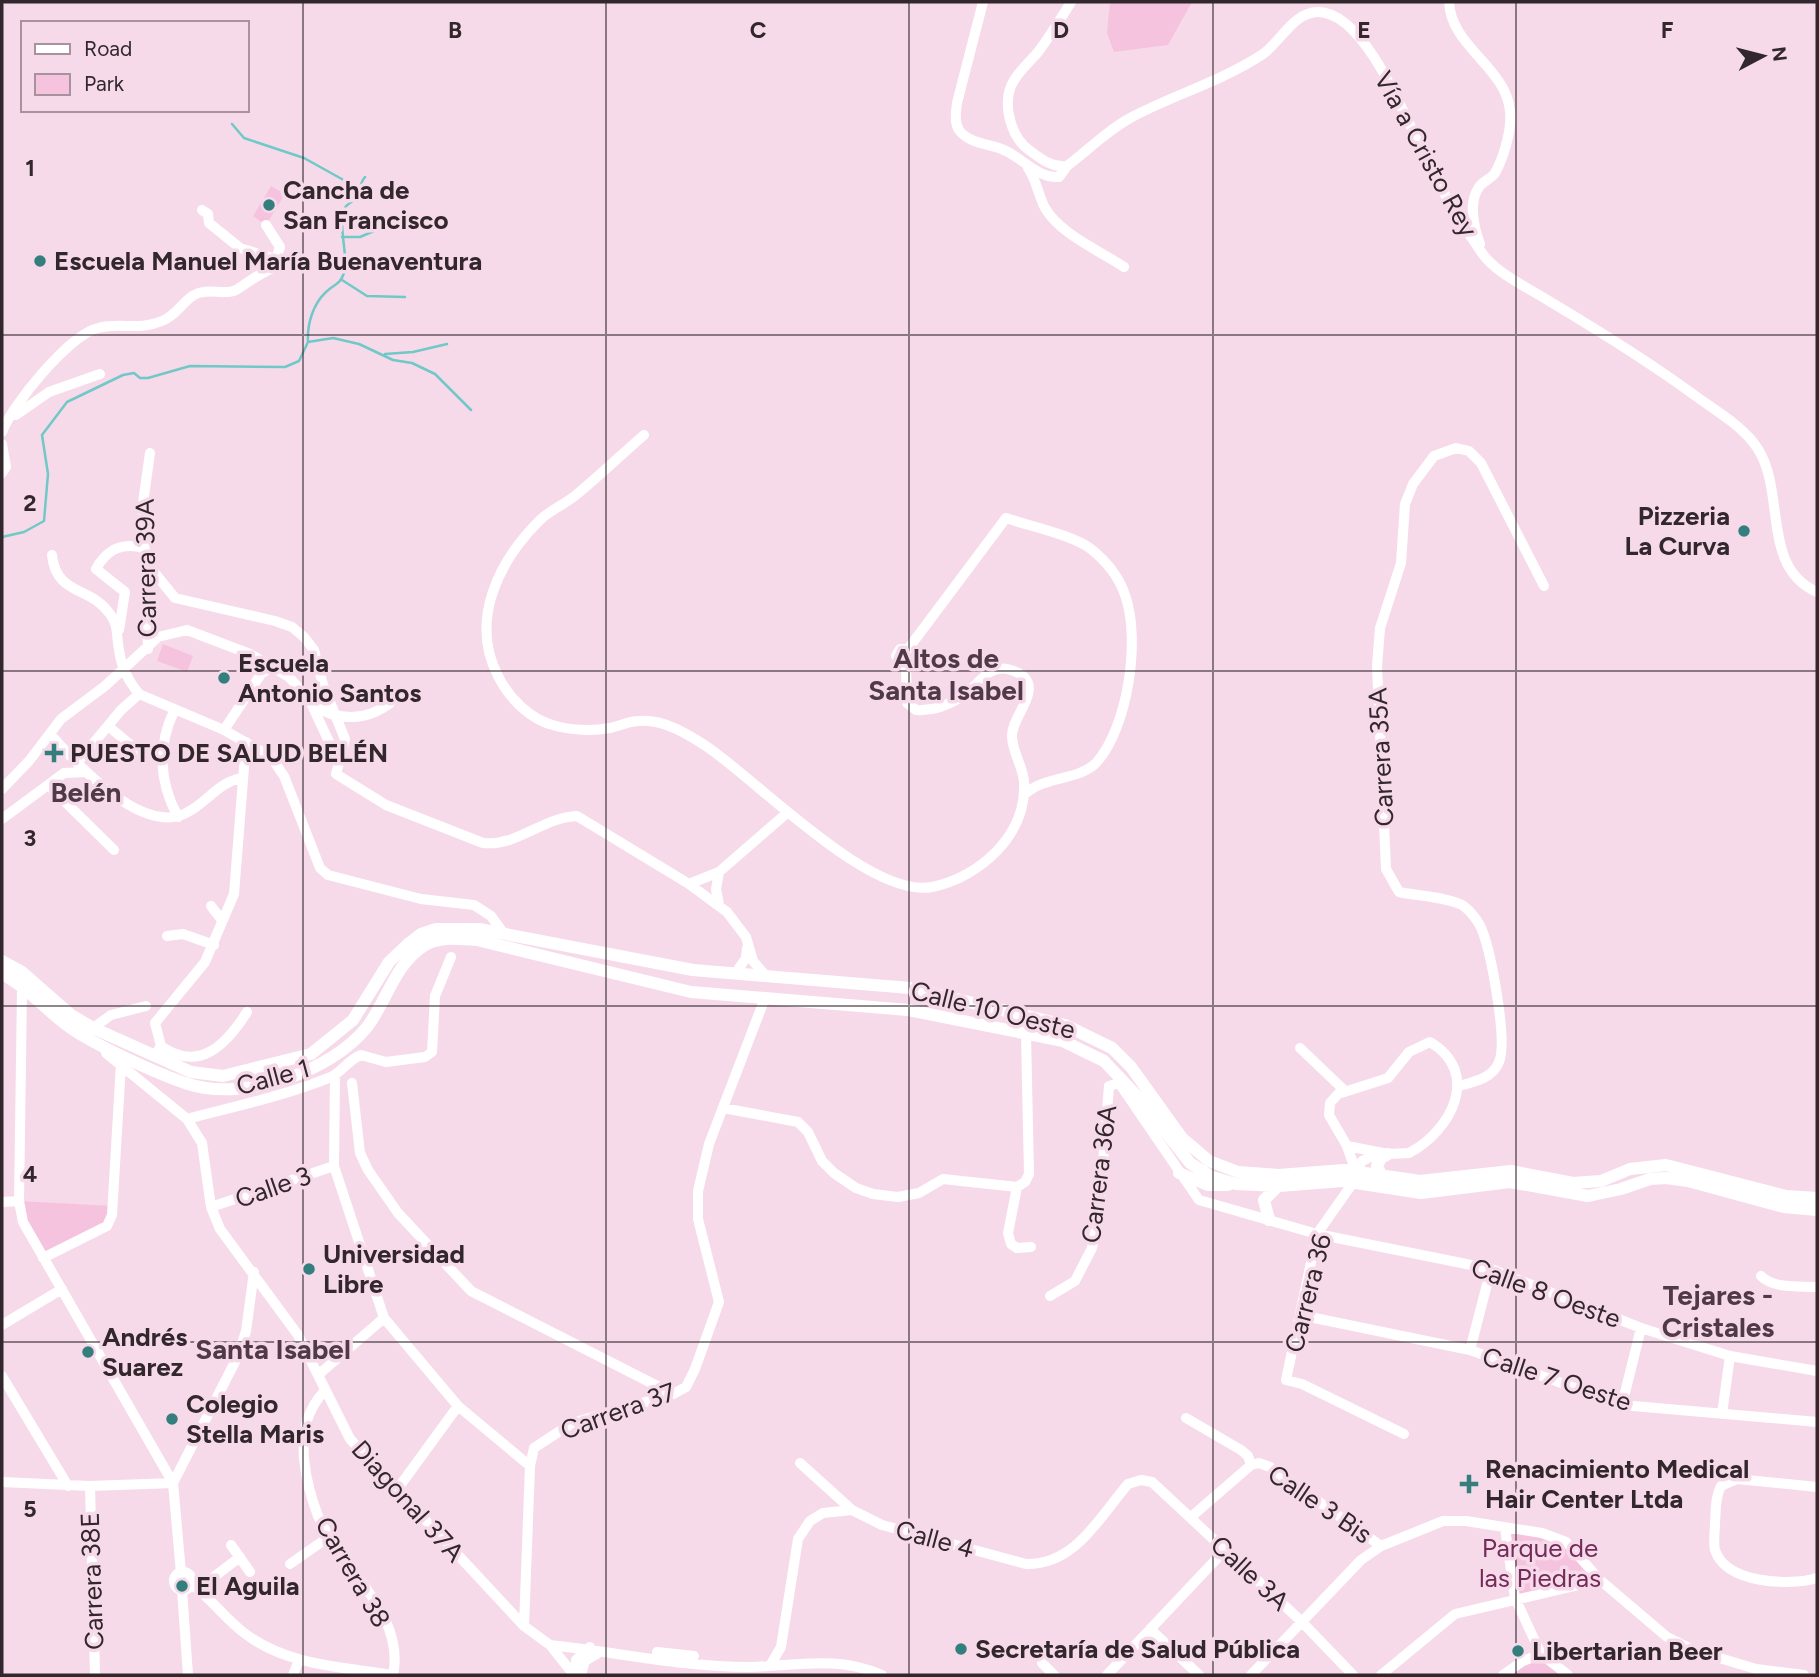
<svg xmlns="http://www.w3.org/2000/svg" width="1819" height="1677" viewBox="0 0 1819 1677" font-family="Figtree,sans-serif">
<style>
.green{fill:#f6c3df}
.lines{fill:none;stroke-linecap:round;stroke-linejoin:round}
.stream{stroke:#70c8c7;stroke-width:2.5}
.minor{stroke:#fff;stroke-width:10}
.major{stroke:#fff;stroke-width:12}
.grid{fill:none;stroke:#32272d;stroke-width:2;stroke-opacity:0.55}
.poi-dot{fill:#357e7e;stroke:#f7dae9;stroke-width:2.5}
.labels{text-anchor:middle;dominant-baseline:central;stroke-width:7;stroke-linejoin:round;paint-order:stroke}
.street-label{font-size:26px;fill:#32272d;stroke:#f7dae9}
.poi-label{font-size:26px;font-weight:bold;fill:#32272d;stroke:#f7dae9;text-anchor:start}
.park-label{font-size:26px;fill:#732b59;stroke:#f7dae9}
.neighbourhood-label{font-size:28px;font-weight:bold;fill:#513a47;stroke:#f7dae9}
.grid-label{font-size:23px;text-anchor:middle;font-weight:bold;fill:#32272d;stroke:#f7dae9;stroke-width:7;stroke-linejoin:round;paint-order:stroke}
</style>
<rect width="100%" height="100%" fill="#f7dae9"/>
<!-- green -->
<path class="green" d="M1110,2h82l-24,43 -54,7 -7,-19z
M271,186l14,8 -19,31 -13,-9z
M163,644l30,12 -6,16 -30,-11z
M19,1201l94,5 -6,20 -64,32z
M1505,1528l61,14 34,38 -85,18z
M1541,1654l27,21h-65z"/>
<g class="lines">
<!-- stream -->
<path class="stream" d="M232,124l12,14 60,20 54,30
M342,237h18l28,-12 56,-4
M342,280l25,16 38,1
M308,342c-1,-18 5,-38 18,-50 8,-8 14,-7 18,-19 5,-18 -7,-47 1,-65 2,-5 9,-6 12,-11 4,-7 2,-13 8,-20
M308,342l25,-4 26,6 34,16 19,3 23,11 36,36
M385,354l28,-2 34,-8
M2,537l22,-5 20,-11 4,-47 -6,-39 25,-33 56,-27 11,-2 6,5h8l42,-12 95,1 14,-6 9,-19"/>
<!-- minor -->
<path class="minor" d="M983,2l-26,101c-1,9 -3,19 2,27 8,12 28,14 40,18 22,7 36,30 60,29l8,-11
M1071,2c-10,16 -21,34 -33,50 -9,11 -21,20 -27,34 -8,20 0,51 18,64 12,9 23,18 38,16 21,-16 43,-38 67,-50 42,-22 88,-35 129,-62 18,-13 31,-42 55,-42 49,0 91,115 110,151 16,32 34,62 54,90 15,21 45,34 67,48 52,31 99,60 148,96 20,14 41,27 56,45 36,44 5,124 64,150
M1449,2c2,45 57,65 61,109 2,18 -6,46 -15,62 -4,6 -12,8 -16,14 -11,16 -5,41 1,57
M1028,168c9,13 10,27 17,40 15,26 55,43 79,59
M202,210l6,4 1,9 31,25 38,12
M16,415l33,-23 51,-18
M2,432c10,-27 67,-97 96,-104 22,-6 40,3 64,-7 15,-6 19,-18 32,-26 14,-8 30,1 42,-5 13,-8 22,-16 37,-22l7,-21 -14,-22
M644,435c-23,20 -45,41 -68,60 -11,9 -25,15 -35,24 -42,41 -72,101 -43,157 11,22 32,44 58,50 16,4 37,5 54,2 9,-2 19,-7 29,-7 24,-2 47,12 67,25 51,34 164,153 226,141 48,-10 95,-52 92,-105 -1,-16 -12,-30 -12,-46 -1,-21 39,-53 -1,-66 -23,-8 -33,17 -50,27 -14,9 -29,14 -45,13l-9,-7 -1,-35 -10,-12 4,-7h8
M2,444l4,23 -4,6
M52,555c4,41 39,31 58,59 9,12 6,22 9,36 2,16 10,32 20,44l85,36 47,27 13,19 36,92 8,7 93,24 53,6 17,11 13,18
M145,561l30,37 100,23 17,6 12,10 10,13 9,35 22,54 -6,24
M119,630l6,-38 -29,-23c11,-20 26,-27 48,-21
M148,649l-5,-146 7,-50
M908,649l98,-131c23,8 67,17 85,31 15,12 28,28 34,46 16,44 3,133 -29,168 -18,18 -51,12 -72,32
M313,704c23,18 54,17 77,-1
M174,711c-17,36 -15,71 4,106
M108,726l30,25
M224,730l37,-56 6,-4h11
M50,734c26,29 93,104 138,78 19,-10 32,-31 54,-34
M77,763l44,-53 18,-16
M48,785l66,65
M2,789l27,-28 32,-42 44,-33 53,-49 29,-7 63,24 39,23 21,24 29,62 -3,11 50,31 97,38c34,4 60,-26 94,-27l112,68 38,28 19,25 7,24 14,16
M2,819l62,-46 21,-1
M719,872l-3,17 3,16
M689,884l30,-12 68,-59
M211,906l10,13
M167,936l16,-2 31,11
M735,974l11,-16 1,-10
M22,989l-3,212 4,21 150,261 8,90
M93,1028l18,-13 35,-9
M161,1046c38,27 65,-1 86,-34
M1300,1048l44,42
M106,1053l81,66 15,24 9,64 9,22 78,106 52,104 174,187 26,19 24,30
M155,1055l6,-9 -6,-23 50,-61 29,-68 12,-152
M335,1075l-1,91 50,152 74,88 72,60
M352,1083l8,70 8,17 30,43 73,78 202,103
M1459,1086c15,-4 34,-8 40,-24 9,-21 -8,-109 -17,-132 -3,-8 -12,-20 -20,-25 -16,-8 -44,-9 -63,-13l-13,-23 -9,-203 3,-38 21,-65 4,-59 8,-20 21,-28 22,-8 13,3 12,12 63,123
M723,1108l75,14 10,10 14,29 12,12 22,15 17,6 25,3 21,-4 24,-14 74,8 8,-5 4,-8 -3,-140
M187,1119c49,-13 97,-23 144,-42 11,-5 17,-17 30,-22l25,7 39,-5 7,-5 3,-56 16,-39
M1347,1146l41,8 21,-1c42,-22 73,-80 21,-111l-21,10 -21,26 -50,16 -8,9 -1,12 18,31 9,26
M1380,1153l-18,8 -12,26 -33,47 -31,146 16,4 102,50
M1017,1187l-9,46 3,11 6,4 14,-1
M2,1202l17,-1
M211,1207l123,-41
M43,1258l64,-32 5,-11 9,-151
M1761,1276c13,13 38,10 56,11
M1050,1296l25,-15 17,-33 7,-35 10,-127 10,-3 80,117 118,34 174,35 150,59 89,28 87,15
M1300,1315l170,35 152,55 195,17
M2,1325l60,-36
M1470,1350l21,-81
M318,1375l66,-57
M2,1376l66,110
M325,1390c-19,21 -23,42 -21,69 2,19 7,39 14,57 23,52 88,98 75,159
M1622,1405l19,-77
M1722,1414l8,-58
M1186,1418l55,32 7,6 3,9
M800,1463l52,47
M2,1482l88,4 83,-3
M173,1483l65,-127 8,-25 8,-59
M90,1486l5,189
M1817,1487l-80,-8 -16,7c-6,12 -5,24 -6,37 0,8 -2,19 0,27 11,34 75,36 102,28
M396,1491l62,-85
M1191,1517l60,-52 8,-2 11,4 111,79
M1505,1528l10,70 26,56 27,21
M231,1545l19,27
M290,1564l40,-28
M174 1581a9 9 0 1 1 18 0a9 9 0 1 1-18 0Z
M191,1584c21,15 36,37 56,51 42,31 97,32 145,40
M198,1589l42,-32
M182,1590l6,85
M524,1626l6,-160 4,-18 38,-25 101,-29 13,-7 9,-18 24,-67 -21,-83v-28l11,-47 56,-146
M1150,1629l49,46
M550,1645c66,7 133,22 199,22 48,-1 88,-12 133,8
M657,1652l37,4
M1042,1663l12,12
M771,1664l10,-17 17,-108 12,-18 13,-8 29,-3 30,15 144,39c49,1 73,-46 102,-80l13,-4 11,2 149,139 52,54
M293,1675l6,-15
M575,1675l1,-15 14,-13
M581,1675l4,-14 15,-9
M1107,1675l117,-124
M1251,1675l110,-115 20,-14 62,-25h23l76,12 24,9 34,38 67,57 26,13 63,19 48,6
M1381,1675l74,-61 145,-34
M1503,1675l20,-14 18,-7"/>
<!-- major -->
<path class="major" d="M2,961l20,11 49,43 22,13 98,44 32,4 88,-22 42,-34 36,-58 19,-18 13,-10 15,-5h43l214,41 217,18 155,37 47,23 19,19 51,71 27,23 29,11 41,3 65,-5 76,11 91,-10 62,12 28,-2 29,-12 36,-4 120,31 31,2
M2,974c24,12 44,36 66,52 24,18 92,49 120,58 56,18 143,-12 179,-57 20,-26 28,-64 58,-82 15,-9 35,-6 52,-5l214,52 217,18 155,31 41,20 35,37 51,65 22,14 24,7 43,2 64,-5 78,12 89,-11 78,14 33,-7 29,-10 16,-1 22,3 96,26 33,3
M1179,1173l29,12h20
M1382,1177l-5,-11 4,-8 7,-4
M1269,1220l-5,-20 14,-14"/>
</g>
<!-- grid -->
<path class="grid" d="M303,2v1673M606,2v1673M909,2v1673M1213,2v1673M1516,2v1673M2,335h1815M2,671h1815M2,1006h1815M2,1342h1815"/>
<!-- markers -->
<g class="poi-dot">
<circle cx="269" cy="205" r="7"/>
<circle cx="40" cy="261" r="7"/>
<circle cx="1744" cy="531" r="7"/>
<circle cx="224" cy="678" r="7"/>
<path d="M50.5 742.5h7v7h7v7h-7v7h-7v-7h-7v-7h7z"/>
<circle cx="309" cy="1269" r="7"/>
<circle cx="88" cy="1352" r="7"/>
<circle cx="172" cy="1419" r="7"/>
<path d="M1465.5 1473.5h7v7h7v7h-7v7h-7v-7h-7v-7h7z"/>
<circle cx="182" cy="1586" r="7"/>
<circle cx="961" cy="1649" r="7"/>
<circle cx="1518" cy="1651" r="7"/>
</g>
<g class="labels">
<!-- street labels -->
<g class="street-label">
<text transform="translate(1426 154) rotate(61)">Vía a Cristo Rey</text>
<text transform="translate(146 568) rotate(-91)">Carrera 39A</text>
<text transform="translate(1381 757) rotate(-93)">Carrera 35A</text>
<text transform="translate(993 1010) rotate(14)">Calle 10 Oeste</text>
<text transform="translate(273 1077) rotate(-15)">Calle 1</text>
<text transform="translate(1099 1174) rotate(-83)">Carrera 36A</text>
<text transform="translate(273 1187) rotate(-19)">Calle 3</text>
<text transform="translate(1308 1293) rotate(-76)">Carrera 36</text>
<text transform="translate(1546 1293) rotate(20)">Calle 8 Oeste</text>
<text transform="translate(1557 1379) rotate(18)">Calle 7 Oeste</text>
<text transform="translate(618 1411) rotate(-20)">Carrera 37</text>
<text transform="translate(408 1501) rotate(48)">Diagonal 37A</text>
<text transform="translate(1320 1504) rotate(34)">Calle 3 Bis</text>
<text transform="translate(935 1539) rotate(15)">Calle 4</text>
<text transform="translate(353 1572) rotate(60)">Carrera 38</text>
<text transform="translate(1250 1573) rotate(43)">Calle 3A</text>
<text transform="translate(92 1581) rotate(-92)">Carrera 38E</text>
</g>
<!-- poi labels -->
<g class="poi-label">
<text x="283" y="190">Cancha de<tspan x="283" dy="30">San Francisco</tspan></text>
<text x="54" y="261">Escuela Manuel María Buenaventura</text>
<text x="1730" y="516" text-anchor="end">Pizzeria<tspan x="1730" dy="30">La Curva</tspan></text>
<text x="238" y="663">Escuela<tspan x="238" dy="30">Antonio Santos</tspan></text>
<text x="70" y="753">PUESTO DE SALUD BELÉN</text>
<text x="323" y="1254">Universidad<tspan x="323" dy="30">Libre</tspan></text>
<text x="102" y="1337">Andrés<tspan x="102" dy="30">Suarez</tspan></text>
<text x="186" y="1404">Colegio<tspan x="186" dy="30">Stella Maris</tspan></text>
<text x="1485" y="1469">Renacimiento Medical<tspan x="1485" dy="30">Hair Center Ltda</tspan></text>
<text x="196" y="1586">El Aguila</text>
<text x="975" y="1649">Secretaría de Salud Pública</text>
<text x="1532" y="1651">Libertarian Beer</text>
</g>
<!-- park labels -->
<g class="park-label">
<text x="1540" y="1548">Parque de<tspan x="1540" dy="30">las Piedras</tspan></text>
</g>
<!-- neighbourhood labels -->
<g class="neighbourhood-label">
<text x="946" y="658">Altos de<tspan x="946" dy="32">Santa Isabel</tspan></text>
<text x="86" y="792">Belén</text>
<text x="1718" y="1295">Tejares -<tspan x="1718" dy="32">Cristales</tspan></text>
<text x="273" y="1349">Santa Isabel</text>
</g>
</g>
<g class="grid-label">
<text x="455" y="38">B</text>
<text x="758" y="38">C</text>
<text x="1061" y="38">D</text>
<text x="1364" y="38">E</text>
<text x="1667" y="38">F</text>
<text x="30" y="176">1</text>
<text x="30" y="511">2</text>
<text x="30" y="846">3</text>
<text x="30" y="1182">4</text>
<text x="30" y="1517">5</text>
</g>
<!-- border -->
<rect width="1819" height="1677" fill="none" stroke="#32272d" stroke-width="7"/>
<!-- legend -->
<rect x="21" y="21" width="228" height="91" fill="#f7dae9" stroke="#a8929e" stroke-width="2"/>
<rect x="35" y="44" width="35" height="10" fill="#ffffff" stroke="#a8929e" stroke-width="2"/>
<text x="84" y="56" font-size="21" fill="#32272d">Road</text>
<rect x="35" y="74" width="35" height="21" fill="#f6c3df" stroke="#a8929e" stroke-width="2"/>
<text x="84" y="91" font-size="21" fill="#32272d">Park</text>
<!-- north arrow -->
<g transform="translate(1763 56) rotate(83)" stroke="#f7dae9" stroke-width="5" paint-order="stroke">
<path d="M0-5L12 26L0 18L-12 26Z" fill="#32272d"/>
<text y="-10" font-size="19" font-weight="bold" text-anchor="middle" fill="#32272d">N</text>
</g>
</svg>
